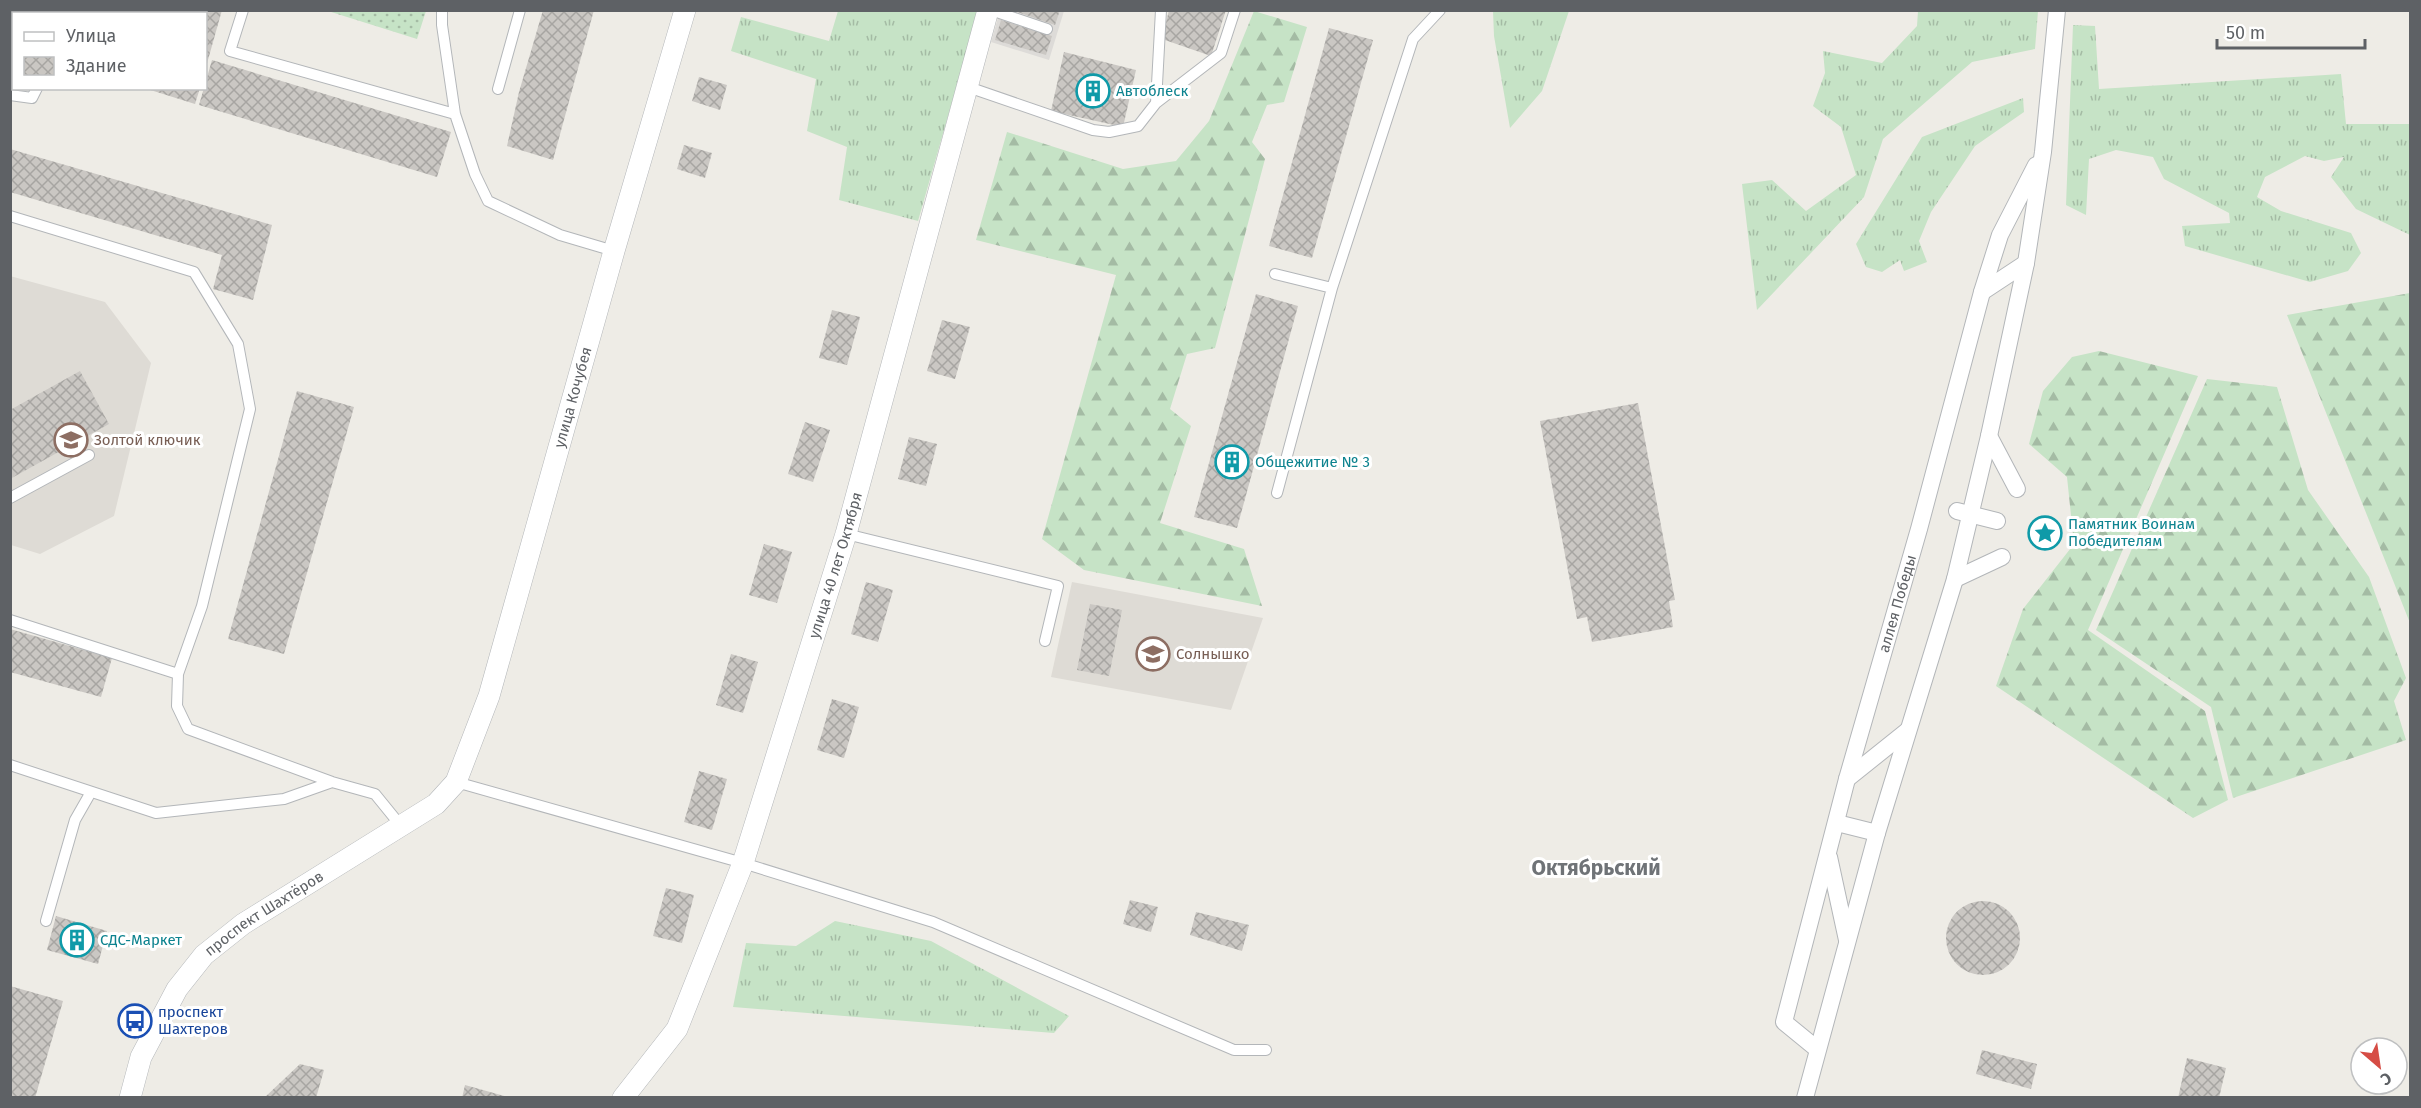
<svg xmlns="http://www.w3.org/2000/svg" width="2421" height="1108" viewBox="0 0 2421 1108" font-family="'Fira Sans',sans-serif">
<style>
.industrial{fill:#dddbd8}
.education{fill:#dedbd5}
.grass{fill:url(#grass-tufts)}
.forest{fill:url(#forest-firs)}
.park{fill:url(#park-dots)}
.building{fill:url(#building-cross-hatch)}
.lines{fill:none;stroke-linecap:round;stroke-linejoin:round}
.service-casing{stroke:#b3b6b9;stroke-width:12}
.pedestrian-casing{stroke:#b3b6b9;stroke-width:18}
.minor-casing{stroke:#b3b6b9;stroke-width:22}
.service{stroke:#fff;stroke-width:10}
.pedestrian{stroke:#fff;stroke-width:16}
.minor{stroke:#fff;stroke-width:21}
.labels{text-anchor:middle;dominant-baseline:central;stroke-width:6;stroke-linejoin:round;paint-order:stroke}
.culture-label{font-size:15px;fill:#0d838f;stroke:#fff;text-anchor:start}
.street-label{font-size:15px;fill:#5e6165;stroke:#fff}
.education-label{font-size:15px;fill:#785e54;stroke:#fff;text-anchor:start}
.transit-label{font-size:15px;fill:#164399;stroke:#fff;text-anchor:start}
.district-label{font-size:21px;font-weight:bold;fill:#6f7377;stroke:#fff}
</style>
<defs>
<pattern id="grass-tufts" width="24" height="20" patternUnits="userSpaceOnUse" patternTransform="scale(1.5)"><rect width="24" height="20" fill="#c6e3c6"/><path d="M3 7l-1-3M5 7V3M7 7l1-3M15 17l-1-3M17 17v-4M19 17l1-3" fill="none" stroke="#a4bba4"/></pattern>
<pattern id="forest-firs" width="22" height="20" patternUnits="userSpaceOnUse" patternTransform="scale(1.5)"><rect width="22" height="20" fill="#c6e3c6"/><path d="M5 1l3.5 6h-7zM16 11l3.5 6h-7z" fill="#a4bba4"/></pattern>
<pattern id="park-dots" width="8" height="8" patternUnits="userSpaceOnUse" patternTransform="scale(1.5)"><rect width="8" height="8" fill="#c6e3c6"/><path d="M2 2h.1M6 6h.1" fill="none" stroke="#a4bba4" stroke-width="1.8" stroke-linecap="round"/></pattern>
<pattern id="building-cross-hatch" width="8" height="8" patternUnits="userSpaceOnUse" patternTransform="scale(1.5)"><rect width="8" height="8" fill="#cac7c3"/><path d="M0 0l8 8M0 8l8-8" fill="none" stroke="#a7a5a2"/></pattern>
</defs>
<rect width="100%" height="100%" fill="#eeece6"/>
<!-- industrial -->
<path class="industrial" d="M1000,11h64l-15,49 -58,-18z"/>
<!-- education -->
<path class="education" d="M10,276l95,26 46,61 -37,153 -74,38 -29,-9z
M1072,582l191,36 -32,92 -180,-33z"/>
<!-- grass -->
<path class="grass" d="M838,11h140l-60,210 -79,-21 8,-53 -40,-16 9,-52 -85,-28 10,-34 88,24z
M1493,11h76l-27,80 -32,37 -16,-92z
M1918,11h120l-3,38 -63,13 -89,77 -19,58 -107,113 -15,-126 30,-4 34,31 50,-36 -15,-48 -28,-21 12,-33 -2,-22 59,12 35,-37z
M2073,25l22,1 4,63 242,-15 5,50h64v111l-54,-26 -25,-32 13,-20 -20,4 -19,-5 -40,21 -8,20 24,14 70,22 10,20 -13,18 -38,11 -125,-36 -3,-20 48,-3 -1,-10 -65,-34 -11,-22 -37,-7 -27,9 -3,56 -20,-10z
M2023,98l1,14 -49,34 -44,66 -12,29 8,21 -23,9 -4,-11 -18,12 -16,-5 -10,-23 66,-107z
M835,921l96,20 138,75 -15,17 -321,-26 13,-64 50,3z"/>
<!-- forest -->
<path class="forest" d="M1254,11l53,16 -23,75 -17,3 -15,37 13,17 -50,189 -28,6 -17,55 21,17 -31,97 84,26 18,57 -178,-36 -42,-31 74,-264 -140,-35 31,-108 116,37 53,-8 33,-40z
M2410,293v330l-123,-308z
M2099,351l99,25 -110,254 117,81 23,89 -35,18 -197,-132 27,-77 51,-65 -7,-67 -38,-33 14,-53 29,-34z
M2207,379l70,8 31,103 61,87 37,101 -12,23 12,39 -173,58 -22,-91 -115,-77z"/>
<!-- park -->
<path class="park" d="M328,11h98l-9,28z"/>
<!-- building -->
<path class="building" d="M168,10h54l-16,57v-53h-39z
M543,10h51l-41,150 -46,-14 12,-54z
M1012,10h48l-5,15z
M1169,10h57l-15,46 -49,-17z
M1001,20l51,16 -6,19 -51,-15z
M1329,28l44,12 -61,218 -43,-12z
M1064,52l72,18 -13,57 -72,-16z
M212,60l239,72 -14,45 -238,-72z
M699,77l28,8 -7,25 -28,-9z
M144,88h56l-5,16z
M684,145l28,8 -7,25 -28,-9z
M10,149l262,76 -19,75 -40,-11 9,-34 -212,-63z
M1256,294l42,12 -61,222 -43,-11z
M832,310l28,7 -13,48 -28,-7z
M942,320l28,7 -15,52 -28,-8z
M80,371l29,53 -99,55v-69z
M297,391l57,16 -70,247 -56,-15z
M1638,403l37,197 -6,1 4,26 -81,15 -5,-25 -10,2 -37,-198z
M805,422l25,8 -17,52 -25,-8z
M909,437l28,7 -11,42 -28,-7z
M764,544l28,8 -15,51 -28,-8z
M866,582l27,8 -15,52 -27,-8z
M1090,604l32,6 -13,66 -32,-6z
M10,629l102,29 -11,39 -91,-25z
M731,654l27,8 -15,51 -27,-8z
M832,699l27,8 -15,51 -27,-8z
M699,771l28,8 -15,51 -28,-8z
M666,888l28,7 -12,48 -29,-7z
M1130,900l28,7 -7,25 -28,-8z
M1946 938a37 37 0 1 1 74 0a37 37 0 1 1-74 0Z
M1196,912l53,13 -7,26 -52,-16z
M56,916l51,15 -9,33 -51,-14z
M10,986l53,15 -28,97h-25z
M1982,1050l55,14 -6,25 -55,-15z
M2187,1058l39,10 -7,30h-41z
M300,1064l24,6 -8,28h-52z
M465,1085l43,12v1h-46z"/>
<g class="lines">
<defs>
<path id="service" d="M243,10l-13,41 225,63 20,60 13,27 72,34 54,16
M442,10v15l13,89
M991,10l56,19
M62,14l1,-4
M968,87l125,43 16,2 29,-6 18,-23 5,-93
M498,89l22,-79
M10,95l22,3 5,-10
M1156,103l65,-50 14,-43
M10,216l184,56 44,72 12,65 -48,197 -24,68 -1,32 11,23 144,53 43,12 26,32
M1275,274l57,14
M1277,493l55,-205 81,-249 27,-29
M10,498l79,-43
M846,534l212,52 -13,55
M10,620l168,54
M10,765l146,48 128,-14 48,-17
M456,782l287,81 190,59 301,128h32
M46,921l29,-101 16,-28"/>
<g id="pedestrian">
<path d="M1982,292l44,-29"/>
<path d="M1989,436l28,53"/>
<path d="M1957,511l40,10"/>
<path d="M1955,579l47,-22"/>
<path d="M1847,779l60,-48"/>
<path d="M1837,823l40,10"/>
<path d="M1829,857l18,83"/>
<path id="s1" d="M1817,1049l-33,-27 63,-243 72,-250 63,-237 18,-57 36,-70"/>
<path d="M1805,1098l72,-265 78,-254 34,-143 37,-173 17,-111 14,-142"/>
</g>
<g id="minor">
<path id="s2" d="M130,1098l11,-41 36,-68 27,-34 39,-31 193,-120 20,-22 33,-86 125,-445 71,-241"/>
<path id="s3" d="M623,1098l54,-69 66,-166 103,-329 142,-524"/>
</g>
</defs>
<!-- service casing -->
<use href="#service" class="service-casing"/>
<!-- pedestrian casing -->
<use href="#pedestrian" class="pedestrian-casing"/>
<!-- minor casing -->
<use href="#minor" class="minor-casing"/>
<!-- service -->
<use href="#service" class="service"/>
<!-- pedestrian -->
<use href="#pedestrian" class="pedestrian"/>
<!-- minor -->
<use href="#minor" class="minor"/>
</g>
<!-- icons -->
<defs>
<symbol id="building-ring" viewBox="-11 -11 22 22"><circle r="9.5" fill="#fff" stroke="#0f9aa8" stroke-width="1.5"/><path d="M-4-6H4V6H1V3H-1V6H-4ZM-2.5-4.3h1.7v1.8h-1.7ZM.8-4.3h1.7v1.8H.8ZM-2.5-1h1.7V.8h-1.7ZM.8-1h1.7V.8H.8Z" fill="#0f9aa8"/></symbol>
<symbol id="school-ring" viewBox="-11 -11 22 22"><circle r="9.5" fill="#fff" stroke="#8d6e63" stroke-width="1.5"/><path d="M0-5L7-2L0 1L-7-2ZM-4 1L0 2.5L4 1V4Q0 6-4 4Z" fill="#8d6e63"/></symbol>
<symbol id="sight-ring" viewBox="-11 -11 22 22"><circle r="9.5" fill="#fff" stroke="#0f9aa8" stroke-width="1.5"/><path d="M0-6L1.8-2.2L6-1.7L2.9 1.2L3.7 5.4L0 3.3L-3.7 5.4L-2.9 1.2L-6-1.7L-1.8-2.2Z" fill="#0f9aa8"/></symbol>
<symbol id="bus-ring" viewBox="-11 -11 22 22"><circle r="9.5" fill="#fff" stroke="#1a4fb4" stroke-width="1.5"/><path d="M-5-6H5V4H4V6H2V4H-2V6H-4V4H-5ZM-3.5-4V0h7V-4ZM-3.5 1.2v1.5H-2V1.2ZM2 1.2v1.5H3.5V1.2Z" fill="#1a4fb4"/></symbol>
</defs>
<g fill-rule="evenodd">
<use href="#building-ring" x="1074" y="72" width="38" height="38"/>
<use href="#school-ring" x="52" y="421" width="38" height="38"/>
<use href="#building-ring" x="1213" y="443" width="38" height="38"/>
<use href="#sight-ring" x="2026" y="514" width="38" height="38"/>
<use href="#school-ring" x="1134" y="635" width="38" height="38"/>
<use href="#building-ring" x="58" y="921" width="38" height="38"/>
<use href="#bus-ring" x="116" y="1002" width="38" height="38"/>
</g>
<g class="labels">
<!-- culture labels -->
<g class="culture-label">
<text x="1116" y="91">Автоблеск</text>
<text x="1255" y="462">Общежитие № 3</text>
<text x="2068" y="524">Памятник Воинам<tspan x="2068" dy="17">Победителям</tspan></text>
<text x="100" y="940">СДС-Маркет</text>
</g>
<!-- street labels -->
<g class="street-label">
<text stroke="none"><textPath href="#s2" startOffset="872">улица Кочубея</textPath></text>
<text stroke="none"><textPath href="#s3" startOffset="578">улица 40 лет Октября</textPath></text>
<text stroke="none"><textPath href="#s1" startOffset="476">аллея Победы</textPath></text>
<text stroke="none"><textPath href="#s2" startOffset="236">проспект Шахтёров</textPath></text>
</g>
<!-- education labels -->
<g class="education-label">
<text x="94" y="440">Золтой ключик</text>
<text x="1176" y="654">Солнышко</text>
</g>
<!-- transit labels -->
<g class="transit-label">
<text x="158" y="1012">проспект<tspan x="158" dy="17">Шахтеров</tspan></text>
</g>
<!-- district labels -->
<g class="district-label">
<text x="1596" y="868">Октябрьский</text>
</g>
</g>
<!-- border -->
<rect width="2421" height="1108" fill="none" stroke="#5e6165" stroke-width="24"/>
<!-- legend -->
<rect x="12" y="12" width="195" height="78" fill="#ffffff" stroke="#bfc0c1" stroke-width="1.5"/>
<rect x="24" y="32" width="30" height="9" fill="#ffffff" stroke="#bfc0c1" stroke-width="1.5"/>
<text x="66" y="42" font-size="18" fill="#5e6165">Улица</text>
<rect x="24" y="57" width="30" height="18" fill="url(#building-cross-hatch)" stroke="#bfc0c1" stroke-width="1.5"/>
<text x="66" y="72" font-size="18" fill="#5e6165">Здание</text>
<!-- north arrow -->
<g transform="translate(2379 1066) rotate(151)"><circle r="28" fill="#ffffff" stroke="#bfc0c1" stroke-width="1.5"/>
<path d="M0-4.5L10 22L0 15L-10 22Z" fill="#d64d45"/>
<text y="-9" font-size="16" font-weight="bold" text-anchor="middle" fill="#5e6165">С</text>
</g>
<!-- scale -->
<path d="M2217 39v9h148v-9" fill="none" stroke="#5e6165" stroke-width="3"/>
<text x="2226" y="39" font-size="18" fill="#5e6165" stroke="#ffffff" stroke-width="4.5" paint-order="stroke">50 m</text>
</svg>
